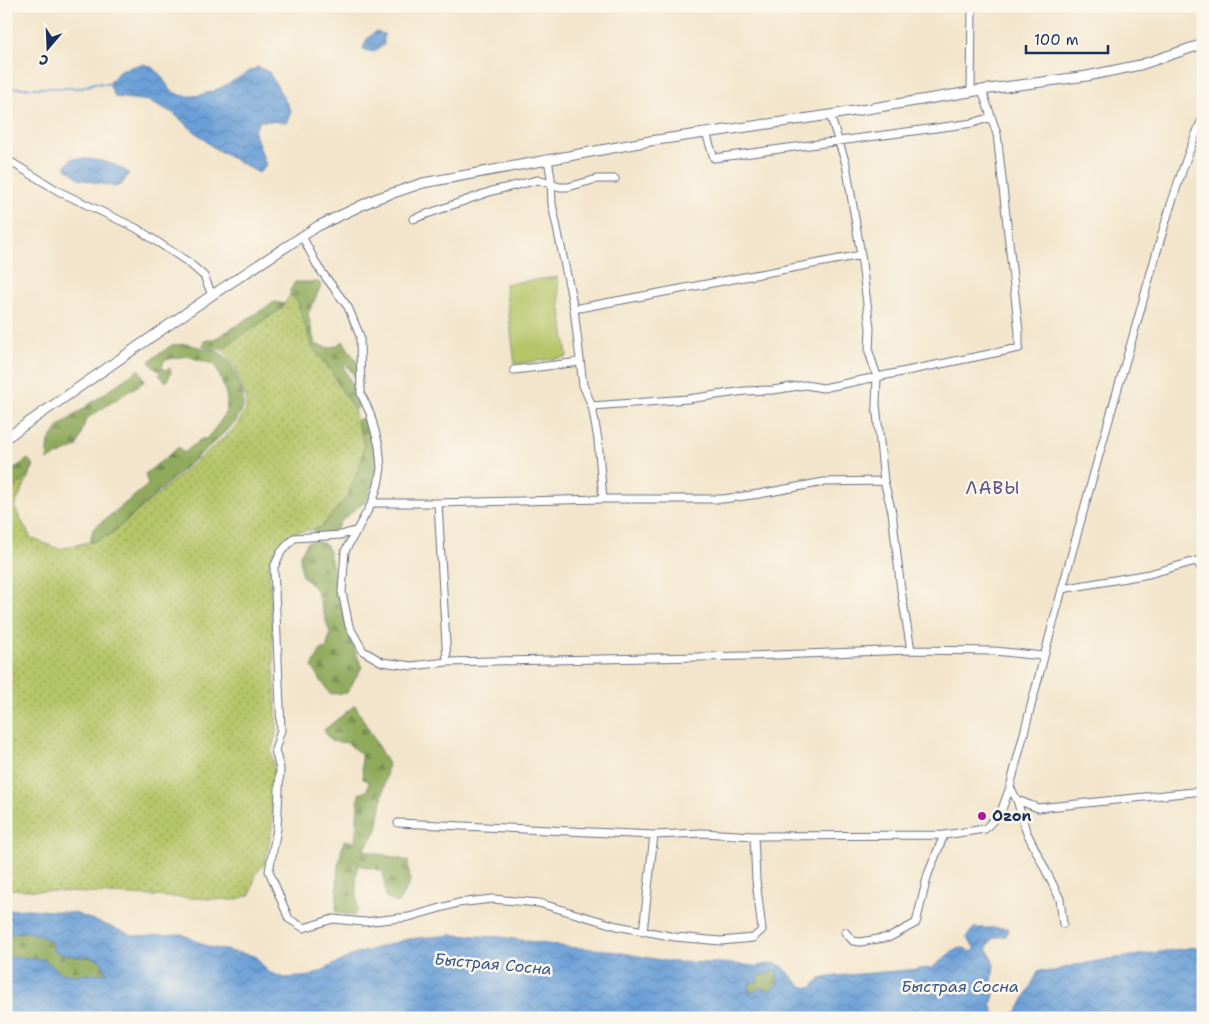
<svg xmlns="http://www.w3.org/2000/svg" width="1209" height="1024" viewBox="0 0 1209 1024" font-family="'Shantell Sans',sans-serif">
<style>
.grass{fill:url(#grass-dots);stroke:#687a62}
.forest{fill:url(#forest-firs);stroke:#566c5d}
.park{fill:#b5c567;stroke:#687a62}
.water{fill:url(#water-waves);stroke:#42679a;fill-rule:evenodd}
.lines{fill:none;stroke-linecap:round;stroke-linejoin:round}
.stream{stroke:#6a9fd7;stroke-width:2}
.minor-casing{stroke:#676f84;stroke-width:9}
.major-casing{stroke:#676f84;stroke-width:11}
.minor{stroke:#fff;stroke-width:7}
.major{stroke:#fff;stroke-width:9}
.poi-dot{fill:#b5179e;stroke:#fbf7ec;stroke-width:2}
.labels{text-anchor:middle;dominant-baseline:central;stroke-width:5;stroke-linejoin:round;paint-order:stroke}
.poi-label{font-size:15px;font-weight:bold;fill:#1b2f5e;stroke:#fbf7ec;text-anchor:start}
.water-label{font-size:16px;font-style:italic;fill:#375688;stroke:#fbf7ec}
.quarter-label{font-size:18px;letter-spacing:1px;fill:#5a5183;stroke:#fbf7ec}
</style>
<defs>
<pattern id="grass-dots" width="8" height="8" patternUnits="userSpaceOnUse" patternTransform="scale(1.25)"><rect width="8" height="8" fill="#b5c567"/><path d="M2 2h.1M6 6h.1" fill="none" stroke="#92a058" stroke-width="1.8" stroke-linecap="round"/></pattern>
<pattern id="forest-firs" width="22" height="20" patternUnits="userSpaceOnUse" patternTransform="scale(1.25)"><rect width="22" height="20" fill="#90aa5c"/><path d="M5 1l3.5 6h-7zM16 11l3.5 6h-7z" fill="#758b4f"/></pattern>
<pattern id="water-waves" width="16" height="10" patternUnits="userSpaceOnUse" patternTransform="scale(1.25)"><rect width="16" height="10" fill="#6a9fd7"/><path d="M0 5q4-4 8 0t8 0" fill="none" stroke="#5682b2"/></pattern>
</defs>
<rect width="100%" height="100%" fill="#fbf7ec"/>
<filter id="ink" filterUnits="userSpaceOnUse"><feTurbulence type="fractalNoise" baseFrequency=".02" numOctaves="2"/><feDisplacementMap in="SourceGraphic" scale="10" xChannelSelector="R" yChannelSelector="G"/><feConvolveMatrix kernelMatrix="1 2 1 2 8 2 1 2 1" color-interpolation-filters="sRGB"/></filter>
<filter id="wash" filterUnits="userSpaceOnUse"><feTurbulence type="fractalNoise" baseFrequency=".0096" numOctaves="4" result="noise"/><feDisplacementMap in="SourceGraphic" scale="20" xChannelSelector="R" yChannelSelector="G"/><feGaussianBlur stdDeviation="1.12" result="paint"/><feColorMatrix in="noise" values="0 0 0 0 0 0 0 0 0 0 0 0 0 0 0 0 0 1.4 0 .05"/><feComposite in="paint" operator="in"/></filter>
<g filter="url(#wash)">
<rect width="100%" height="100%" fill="#f3e5cb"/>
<!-- grass -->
<path class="grass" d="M290,295l8,7 14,45 15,18 27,45 10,34 -2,16 -15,37 -26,31 -29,5 -20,22 -3,10 8,165 -6,21 4,23 -3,54 -7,35 -9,11 -6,21 -16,5 -228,-11v-397l16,-11 12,-16 -20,42 17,31 28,11 39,-9 13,-6 124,-106 11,-18v-13l-13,-36 -12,-12 60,-40z"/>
<!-- forest -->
<path class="forest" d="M295,282h24l2,4 -13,28 7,30c12,4 17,6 28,-3l16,24v12h-4l-9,-13 -2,4 18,36 -8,6 -27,-45 -15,-18 -14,-45 -8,-7v-5z
M275,302l9,2 -3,5 -60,40 -6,1 -12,-4 1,-5 12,-3z
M187,344l32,8 11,8 13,33v15l-8,15 -124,111 -13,6 -8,2 3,-13 55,-44 -3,-11 34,-27 5,6 17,-14h5c28,-32 25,-35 9,-74l-28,-9 -23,4 -2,8 4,2 4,-2 1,5 -5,9 -7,-7 2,-3 -7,-4 -5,-7 23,-16z
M139,369l6,12 -59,38 -9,28 -30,13 2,-19 10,-15z
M366,415l8,23 3,23 -1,9 -9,30 -26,21 -6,11 -22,2 1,-5 7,-1 26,-31 15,-37 2,-16 -7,-23z
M28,459l6,6 -11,16 -17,11v-18z
M316,541l11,4 25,99 10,23 -15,26 -17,1 -18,-27 8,-16 7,-4 3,-14 -14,-43 -14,-14 -2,-21 8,-13z
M355,705l33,59 -11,66 -13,20 44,11 2,22 -12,20 -12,-5 -3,-27 -25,-6 -2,13 2,33 -4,5 -18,-4 2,-46 6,-26 11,2 4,-48 8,-3 2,-10 -6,-2 -2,-24 -13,-12 -17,-2 -7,-11z
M29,931l16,7 33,19 12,-1 10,4 7,13 -34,2 -12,-2 -16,-13 -39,-4v-17l5,-5z
M777,971l1,13 -7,6 -11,-2 -5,4 -7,-1c4,-17 15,-15 29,-20z"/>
<!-- park -->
<path class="park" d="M557,277l10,80 -52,7 -10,-80z"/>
<!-- water -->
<path class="water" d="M375,32l9,2v11l-11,7 -10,-3 4,-10z
M142,64c12,2 16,7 23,18 2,2 4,7 7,9 24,17 64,-12 85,-24l12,5 22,39 -4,11 -27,-1 -6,10 12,34 -7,8 -45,-25 -41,-35 -23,-12 -35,-4 -6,-13 11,-14z
M71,159c21,-1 41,2 58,14l-7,11 -7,3 -35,-8 -15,-12z
M29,909l45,4 61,23 47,-2 27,13 46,9 13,16 17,6 26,-2 42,-21 55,-16 44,-4 49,2 66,10 39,3 65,12 49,1 37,3 17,-3 8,3 19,20 11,2 7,-9 17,-3 96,-8 23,-19 9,-1 7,4 5,-3 -10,-12 8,-9h34l-2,8 -13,2 -6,9 7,18 -2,16 2,14 -3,10 4,9 10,2 13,-5 21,-41 13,2 14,-5 37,-7 100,-14v72h-1182l-15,-3v-59l39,4 16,13 12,2 34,-2 -7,-13 -10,-4 -12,1 -25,-6 -1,-9c-14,-8 -33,-17 -46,-3v-29zM777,971l1,13 -6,6 -12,-2 -5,4 -7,-1 2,-9h8l1,-6z"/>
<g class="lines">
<!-- stream -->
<path class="stream" d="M6,88h76l12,-5 15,1"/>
</g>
</g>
<g filter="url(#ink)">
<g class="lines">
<defs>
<path id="minor" d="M971,92l1,-86
M830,115l16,49 15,91 9,73 -1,24 8,24 -1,28 8,77 8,31 9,78 10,60
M706,133l8,25 259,-35 18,-6
M6,159l54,33 76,36 52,34 16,14 8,19
M548,159l3,19 1,26 22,105 9,76 9,21 6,34 5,59
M413,219l79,-28 46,-11 22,7h8l29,-8h18
M302,236l16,31 30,40 12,29 1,58 9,19 9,33 2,22 -3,17 -6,18 -27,48 -3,41 7,34 14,25 19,11 30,4 35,-4 300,-6 164,-6 83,1 49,5
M574,309l287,-54
M514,370l66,-8
M592,406l96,-7 57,-8 28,-1 32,-5 18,3 196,-40v-16l-22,-198 -15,-44
M372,503h66l165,-4h120l36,-5 65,-12 60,-1
M438,503l9,159
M358,530l-17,5 -47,3 -13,14 -7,15 7,163 -6,20 5,19 -3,60 -8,42 20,48 15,9 29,-9 31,3 45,-5 49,-14 34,-4 47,4 78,23 58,11 46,4 32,-3 9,-8 -6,-50 -2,-44
M1197,561l6,11
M1062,589l87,-15 54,-15
M1010,787l7,13 9,31 34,68 3,25
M1017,800l21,8 165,-17
M398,823l256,12 48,-2 52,3 190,-1 41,-6 16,-17 9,-25c38,-148 78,-296 121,-444 22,-76 41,-154 72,-226
M643,932l11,-97
M845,932l8,9 7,1 30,-5 26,-14 12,-49 16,-39"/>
<path id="major" d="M6,438l206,-143 106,-69 57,-27 48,-16 227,-42 180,-26 152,-25 105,-14 53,-11 63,-21"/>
</defs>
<!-- minor casing -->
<use href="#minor" class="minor-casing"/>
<!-- major casing -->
<use href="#major" class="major-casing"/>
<!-- minor -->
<use href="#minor" class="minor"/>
<!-- major -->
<use href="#major" class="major"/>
</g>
</g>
<!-- markers -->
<circle class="poi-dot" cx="982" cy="816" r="5"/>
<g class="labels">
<!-- poi labels -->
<g class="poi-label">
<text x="992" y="816">Ozon</text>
</g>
<!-- water labels -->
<g class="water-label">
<text transform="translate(493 964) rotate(5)">Быстрая Сосна</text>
<text x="960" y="986">Быстрая Сосна</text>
</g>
<!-- quarter labels -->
<g class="quarter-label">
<text x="993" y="488">ЛАВЫ</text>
</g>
</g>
<!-- margin -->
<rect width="1209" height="1024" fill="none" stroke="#fbf7ec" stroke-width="25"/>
<!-- north arrow -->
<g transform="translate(48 48) rotate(199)" stroke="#fbf7ec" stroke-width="4" paint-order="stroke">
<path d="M0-4L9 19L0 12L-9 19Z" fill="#1b2f5e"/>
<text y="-8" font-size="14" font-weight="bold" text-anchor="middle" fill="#1b2f5e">С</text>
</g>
<!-- scale -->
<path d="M1026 45v8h82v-8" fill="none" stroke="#1b2f5e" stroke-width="2.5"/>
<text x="1034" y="45" font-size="15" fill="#1b2f5e" stroke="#fbf7ec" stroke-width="4" paint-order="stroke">100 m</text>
</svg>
